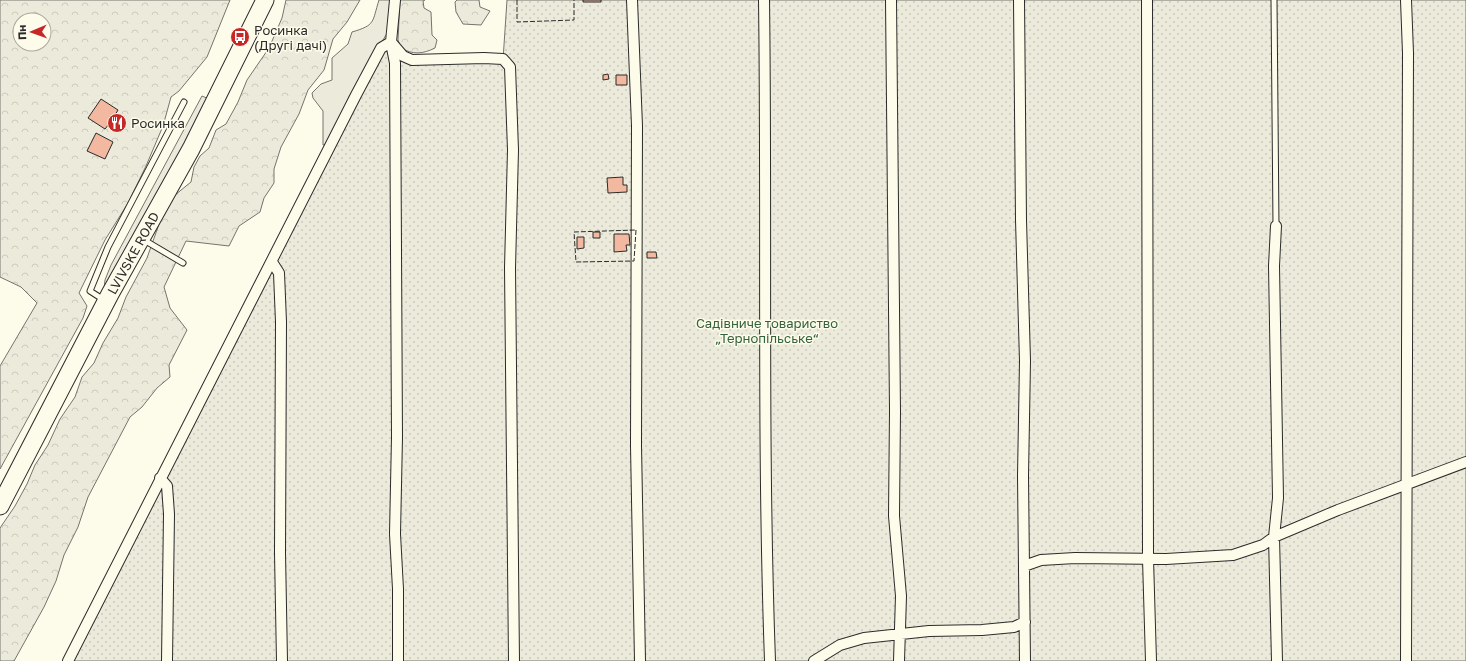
<svg xmlns="http://www.w3.org/2000/svg" width="1466" height="661" viewBox="0 0 1466 661" font-family="'Golos Text',sans-serif">
<style>
.grass{fill:#ecebdb;stroke:#74746e}
.forest{fill:url(#forest-crowns);stroke:#74746e;fill-rule:evenodd}
.garden{fill:url(#garden-dots);stroke:#74746e}
.building{fill:#f2b8a0;stroke:#2b2b2b}
.lines{fill:none;stroke-linecap:round;stroke-linejoin:round}
.service-casing{stroke:#2b2b2b;stroke-width:7}
.minor-casing{stroke:#2b2b2b;stroke-width:12}
.trunk-casing{stroke:#2b2b2b;stroke-width:19}
.service{stroke:#fdfbea;stroke-width:5}
.minor{stroke:#fdfbea;stroke-width:10}
.trunk{stroke:#fdfbea;stroke-width:17}
.fence{stroke:#2b2b2b;stroke-width:1;stroke-dasharray:5 2;stroke-linecap:butt}
.labels{text-anchor:middle;dominant-baseline:central;stroke-width:3;stroke-linejoin:round;paint-order:stroke}
.poi-label{font-size:13px;fill:#2b2b2b;stroke:#fdfbea;text-anchor:start}
.street-label{font-size:13px;fill:#2b2b2b;stroke:#fdfbea}
.park-label{font-size:13px;fill:#34623c;stroke:#fdfbea}
</style>
<defs>
<pattern id="forest-crowns" width="20" height="18" patternUnits="userSpaceOnUse"><rect width="20" height="18" fill="#ecebdb"/><path d="M2 6a3 3 0 1 1 6 0M12 15a3 3 0 1 1 6 0" fill="none" stroke="#cbcabc"/></pattern>
<pattern id="garden-dots" width="8" height="8" patternUnits="userSpaceOnUse"><rect width="8" height="8" fill="#ecebdb"/><path d="M2 2h.1M6 6h.1" fill="none" stroke="#cbcabc" stroke-width="1.8" stroke-linecap="round"/></pattern>
</defs>
<rect width="100%" height="100%" fill="#fdfbea"/>
<!-- grass -->
<path class="grass" d="M379,0h11l-1,30 -40,67 -5,14 -17,33 -4,1v-34l-10,-13 -1,-5 9,-9 11,-4v-22l16,-14 4,-12c24,-7 20,-10 27,-32z
M202,96l7,3 -96,184 -9,6 1,-9 6,-15z"/>
<!-- forest -->
<path class="forest" d="M0,0h230l-23,57 -28,34 -8,6 -8,29 -17,40 -18,37 -23,37 -26,53 8,13 -4,12 -83,151v-103l37,-63 -16,-16 -21,-10zM20,20h24v24h-24z
M286,0h74l-13,22 -14,17 -9,31 -16,20 -9,24 -18,33 -7,22v14l-10,15 -4,14 -21,14 -10,20 -43,-5 -22,46 6,21 17,22 -18,35 1,12 -13,11 -15,19 -12,10 -42,80 -10,30 -14,28 -8,26 -12,26 -30,54h-14v-133l15,-22 12,-22 8,-19 13,-20 12,-26 15,-22 7,-20 12,-14 9,-20 15,-25 8,-21 21,-39 16,-45 12,-18 16,-13 3,-15 6,-11 9,-8 7,-18 10,-6 12,-22 9,-22 22,-32 13,-30z
M400,0h25l-2,1 1,7 7,4 1,23 5,5 -2,8c-12,6 -22,7 -34,0l-3,-8z
M457,0h22l1,7 10,4 -9,14 -18,-1 -7,-12 -1,-10z"/>
<!-- garden -->
<path class="garden" d="M507,0h959v661h-1398l313,-613 10,-6 12,14 100,4z"/>
<!-- building -->
<path class="building" d="M583,0h18v2h-18z
M608,74l1,5 -6,1v-5z
M616,75h11v10h-11z
M101,99l17,11 -3,5 7,5 -6,9 -7,-5 -4,5 -17,-11z
M96,133l17,9 -8,17 -18,-8z
M623,177v8h4v7l-19,1 -1,-15z
M593,232h7v6h-7z
M614,234h15l1,11h-4l1,6 -13,1z
M577,237h7v11l-7,1z
M647,252h9l1,6h-10z"/>
<g class="lines">
<defs>
<path id="service" d="M1274,0l2,226
M144,240l39,23
M104,300l-14,-9 18,-44 76,-145"/>
<path id="minor" d="M632,0l5,126 -1,320 4,215
M764,0c3,220 -2,441 6,661
M891,0l4,411 -1,105 7,80 -2,65
M1019,0l2,220 4,141 -2,115 2,185
M1147,0l1,559 3,102
M391,42l12,14 9,4 72,-2 19,1 7,8 3,83 -3,118 4,393
M391,43l4,20 2,374 -2,97 3,55v72
M1276,226l-2,40 4,232 -4,39 3,124
M272,262l7,11 2,49 -1,231 2,108
M160,478l7,8 2,28 -2,147
M1024,566l17,-6 34,-2 91,1 67,-4 30,-10 11,-8 64,-27 128,-48
M68,661l288,-566 25,-47 10,-6 4,-42
M814,661l26,-16 24,-7 65,-7 53,-1 32,-3 11,-5
M1406,661l2,-608 -2,-53"/>
<path id="trunk" d="M0,506l110,-212 81,-145 74,-149"/>
</defs>
<!-- service casing -->
<use href="#service" class="service-casing"/>
<!-- minor casing -->
<use href="#minor" class="minor-casing"/>
<!-- trunk casing -->
<use href="#trunk" class="trunk-casing"/>
<!-- service -->
<use href="#service" class="service"/>
<!-- minor -->
<use href="#minor" class="minor"/>
<!-- trunk -->
<use href="#trunk" class="trunk"/>
<!-- fence -->
<path class="fence" d="M517,0v22l57,-2v-20
M636,230l-2,31 -58,1 -2,-30z"/>
</g>
<!-- icons -->
<defs>
<symbol id="bus-disc" viewBox="-11 -11 22 22"><circle r="9.5" fill="#c62828" stroke="#fdfbea"/><path d="M-5-6H5V4H4V6H2V4H-2V6H-4V4H-5ZM-3.5-4V0h7V-4ZM-3.5 1.2v1.5H-2V1.2ZM2 1.2v1.5H3.5V1.2Z" fill="#fff"/></symbol>
<symbol id="restaurant-disc" viewBox="-11 -11 22 22"><circle r="9.5" fill="#c62828" stroke="#fdfbea"/><path d="M-5-6h1v4h1v-4h1v4h1v-4h1v5L-1.5 .5V6h-2V.5L-5-1ZM5-6V6H3V1.5H1.5Q1.5-4 5-6Z" fill="#fff"/></symbol>
</defs>
<g fill-rule="evenodd">
<use href="#bus-disc" x="229" y="26" width="22" height="22"/>
<use href="#restaurant-disc" x="106" y="112" width="22" height="22"/>
</g>
<g class="labels">
<!-- poi labels -->
<g class="poi-label">
<text x="254" y="30">Росинка<tspan x="254" dy="15">(Другі дачі)</tspan></text>
<text x="131" y="123">Росинка</text>
</g>
<!-- street labels -->
<g class="street-label">
<text transform="translate(133 253) rotate(-61)">LVIVSKE ROAD</text>
</g>
<!-- park labels -->
<g class="park-label">
<text x="767" y="323">Садівниче товариство<tspan x="767" dy="15">„Тернопільське“</tspan></text>
</g>
</g>
<!-- north arrow -->
<g transform="translate(32 32) rotate(268)"><circle r="19" fill="#fdfbea" stroke="#a9a89e"/>
<path d="M0-3L7 15L0 10L-7 15Z" fill="#c62828"/>
<text y="-6" font-size="11" font-weight="bold" text-anchor="middle" fill="#2b2b2b">Пн</text>
</g>
</svg>
